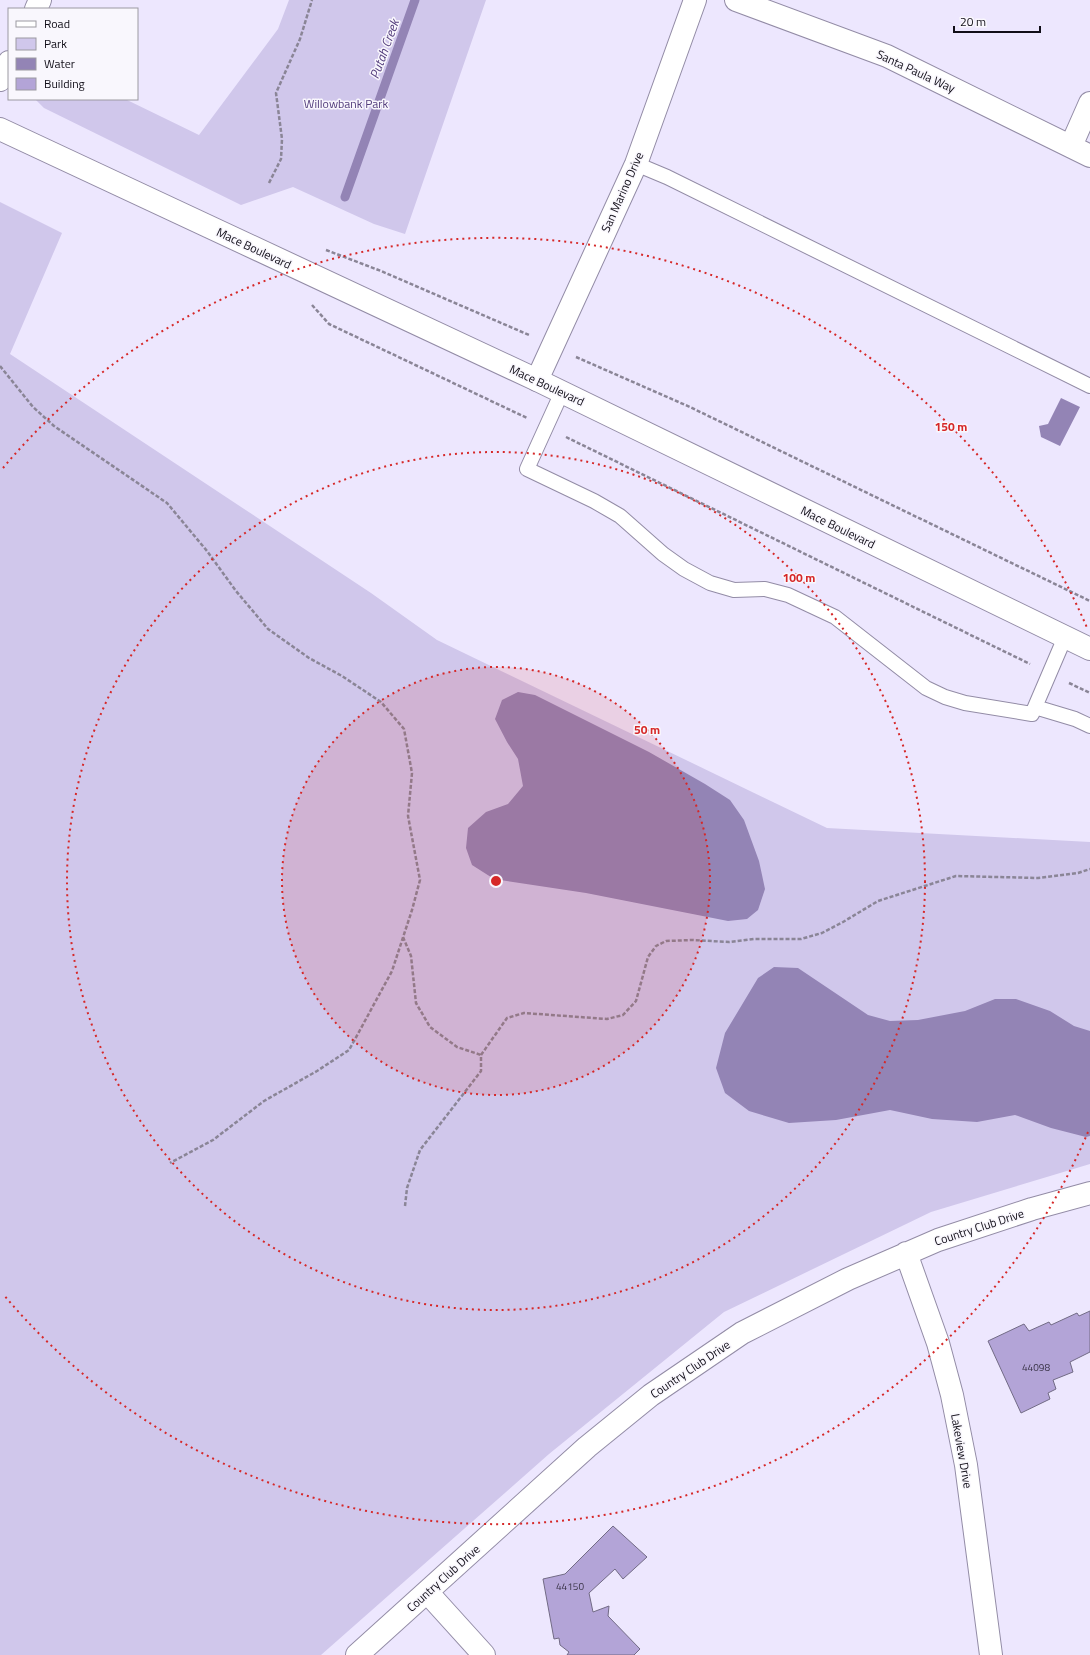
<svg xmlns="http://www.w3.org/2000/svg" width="1090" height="1655" viewBox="0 0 1090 1655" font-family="'Titillium Web',sans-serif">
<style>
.green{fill:#d0c7eb}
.water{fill:#9384b5}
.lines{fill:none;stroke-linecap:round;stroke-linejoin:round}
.stream{stroke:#9384b5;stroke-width:9}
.building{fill:#b3a4d7;stroke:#726b85}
.lane-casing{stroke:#938ca6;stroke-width:16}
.street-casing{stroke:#938ca6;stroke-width:24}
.secondary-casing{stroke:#938ca6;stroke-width:24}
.path{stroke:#8a8596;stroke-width:2.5;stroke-dasharray:4 2;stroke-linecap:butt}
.lane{stroke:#fff;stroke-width:14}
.street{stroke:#fff;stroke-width:22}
.secondary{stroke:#fff;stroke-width:22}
.ring{fill:none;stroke:#d62828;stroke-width:2;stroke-dasharray:2 4}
.labels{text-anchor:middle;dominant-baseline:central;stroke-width:3;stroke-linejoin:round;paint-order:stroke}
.number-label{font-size:10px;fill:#3a3448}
.street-label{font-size:12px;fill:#110e18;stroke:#f9f7fd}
.park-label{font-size:12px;fill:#523c7b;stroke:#f9f7fd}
.water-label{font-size:13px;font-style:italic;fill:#533d7c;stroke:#f9f7fd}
.centre{fill:#d62828;stroke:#f9f7fd;stroke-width:2}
.ring-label{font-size:12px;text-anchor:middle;font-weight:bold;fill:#d62828;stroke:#f9f7fd;stroke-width:3;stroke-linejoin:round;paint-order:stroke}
</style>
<rect width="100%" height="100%" fill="#ede7fe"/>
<!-- green -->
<path class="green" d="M289,0h197l-81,234 -31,-10 -81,-37 -52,18 -197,-97 -9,-9h90l74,36 79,-106z
M0,202l62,31 -52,121 361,239 66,47 390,188 263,14v322l-159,48 -207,100 -175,142 -228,201h-321z"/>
<!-- water -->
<path class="water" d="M1061,398l19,9 -20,39 -19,-9 -2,-11 9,-2z
M518,692l17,3 114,57 56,32 25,16 14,20 15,41 6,28 -7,21 -11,9 -19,2 -142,-28 -92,-14 -22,-14 -6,-17 2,-20 18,-16 22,-8 15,-18 -5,-27 -11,-17 -12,-23 7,-19z
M774,967l24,1 70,47 22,6 28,-1 47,-9 30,-12h21l34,12 24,15 16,5v105l-4,1 -35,-9 -36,-13 -38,7 -45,-3 -42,-9 -54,10 -47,3 -40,-12 -24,-18 -9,-25 9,-35 33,-55z"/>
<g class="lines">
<!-- stream -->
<path class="stream" d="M345,197l70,-197"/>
</g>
<!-- building -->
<path class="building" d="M1090,1311v41l-20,10 3,10 -20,8 3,9 -8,4 2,6 -29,14 -33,-72 36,-17 5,7 20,-9 2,3 26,-12 2,3z
M613,1526l34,31 -24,22 -8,-10 -26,24 4,19 16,-6 -1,10 32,33 -6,6h-67l2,-3 -9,-7 -1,-7 -5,1 -11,-60 22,-5z"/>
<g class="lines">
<defs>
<path id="lane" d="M636,164l31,13 423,209
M562,392l-35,77 67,32 26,15 43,38 21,15 26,14 24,7 31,-1 23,6 47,22 91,71 19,9 20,6 67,11 33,-77
M1035,707l40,12 15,7"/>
<path id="street" d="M736,0l151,56 203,100
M36,9l4,-9
M0,80l9,-18
M1071,146l19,-43
M537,380l99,-216 59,-164
M906,1253l32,90 14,52 14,70 25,190
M427,1592l57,63
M357,1655l230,-208 64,-52 91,-62 106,-54 90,-39 94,-31 58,-16"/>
<path id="secondary" d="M0,129l537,251 553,269"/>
</defs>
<!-- lane casing -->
<use href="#lane" class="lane-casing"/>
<!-- street casing -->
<use href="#street" class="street-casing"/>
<!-- secondary casing -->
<use href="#secondary" class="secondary-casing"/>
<!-- path -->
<path class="path" d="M269,183l12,-24 1,-20 -6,-46 24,-54 12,-39
M326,250l55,21 148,64
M312,305l17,19 198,94
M576,357l114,50 400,194
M0,366l33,41 21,19 113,77 40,48 29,40 32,38 41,29 33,18 39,26 23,27 8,44 -4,43 12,64 -8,30 -20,61 -32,59 -11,20 -32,21 -53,30 -51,39 -43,23
M566,437l464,227
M1069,683l21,10
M403,937l8,19 5,47 14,24 27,20 24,8
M405,1206l2,-18 13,-38 61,-79v-16l26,-37 17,-5 83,6 16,-4 13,-14 12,-44 8,-11 10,-5 27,-1 36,2 25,-3h47l21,-6 21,-11 35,-21 78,-25 82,2 40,-5 12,-4"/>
<!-- lane -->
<use href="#lane" class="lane"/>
<!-- street -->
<use href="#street" class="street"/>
<!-- secondary -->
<use href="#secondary" class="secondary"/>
</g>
<!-- distance rings -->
<circle cx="496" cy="881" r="214" fill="#d62828" fill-opacity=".12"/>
<g class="ring">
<circle cx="496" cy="881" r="214"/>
<circle cx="496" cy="881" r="429"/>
<path d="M1088 1132A643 643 0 0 1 3 1294M3 468A643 643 0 0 1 1088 630"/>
</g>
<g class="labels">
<!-- number labels -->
<g class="number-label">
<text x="1036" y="1367">44098</text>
<text x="570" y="1586">44150</text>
</g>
<!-- street labels -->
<g class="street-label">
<text transform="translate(916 71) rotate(25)">Santa Paula Way</text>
<text transform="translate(622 192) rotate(-66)">San Marino Drive</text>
<text transform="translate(254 248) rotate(25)">Mace Boulevard</text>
<text transform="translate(547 385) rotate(25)">Mace Boulevard</text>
<text transform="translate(838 527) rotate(26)">Mace Boulevard</text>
<text transform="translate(979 1227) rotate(-18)">Country Club Drive</text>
<text transform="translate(690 1369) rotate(-34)">Country Club Drive</text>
<text transform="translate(962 1451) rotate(80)">Lakeview Drive</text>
<text transform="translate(443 1578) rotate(-42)">Country Club Drive</text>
</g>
<!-- park labels -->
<g class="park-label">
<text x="346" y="103">Willowbank Park</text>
</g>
<!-- water labels -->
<g class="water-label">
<text transform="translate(384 49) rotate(-70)">Putah Creek</text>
</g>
</g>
<circle cx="496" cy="881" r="6" class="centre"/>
<g class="ring-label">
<text x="951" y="431">150 m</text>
<text x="799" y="582">100 m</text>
<text x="647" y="734">50 m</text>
</g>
<!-- legend -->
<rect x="8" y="8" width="130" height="92" fill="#f9f7fd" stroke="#9c9aa1"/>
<rect x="16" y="21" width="20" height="6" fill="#ffffff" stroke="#9c9aa1"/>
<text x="44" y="28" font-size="12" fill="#110e18">Road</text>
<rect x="16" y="38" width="20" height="12" fill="#d0c7eb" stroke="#9c9aa1"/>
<text x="44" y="48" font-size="12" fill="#110e18">Park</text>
<rect x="16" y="58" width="20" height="12" fill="#9384b5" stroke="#9c9aa1"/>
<text x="44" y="68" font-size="12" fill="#110e18">Water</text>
<rect x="16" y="78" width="20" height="12" fill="#b3a4d7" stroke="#9c9aa1"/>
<text x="44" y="88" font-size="12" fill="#110e18">Building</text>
<!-- scale -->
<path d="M954 26v6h86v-6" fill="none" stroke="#110e18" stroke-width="2"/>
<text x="960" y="26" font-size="12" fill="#110e18" stroke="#f9f7fd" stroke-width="3" paint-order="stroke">20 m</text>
</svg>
